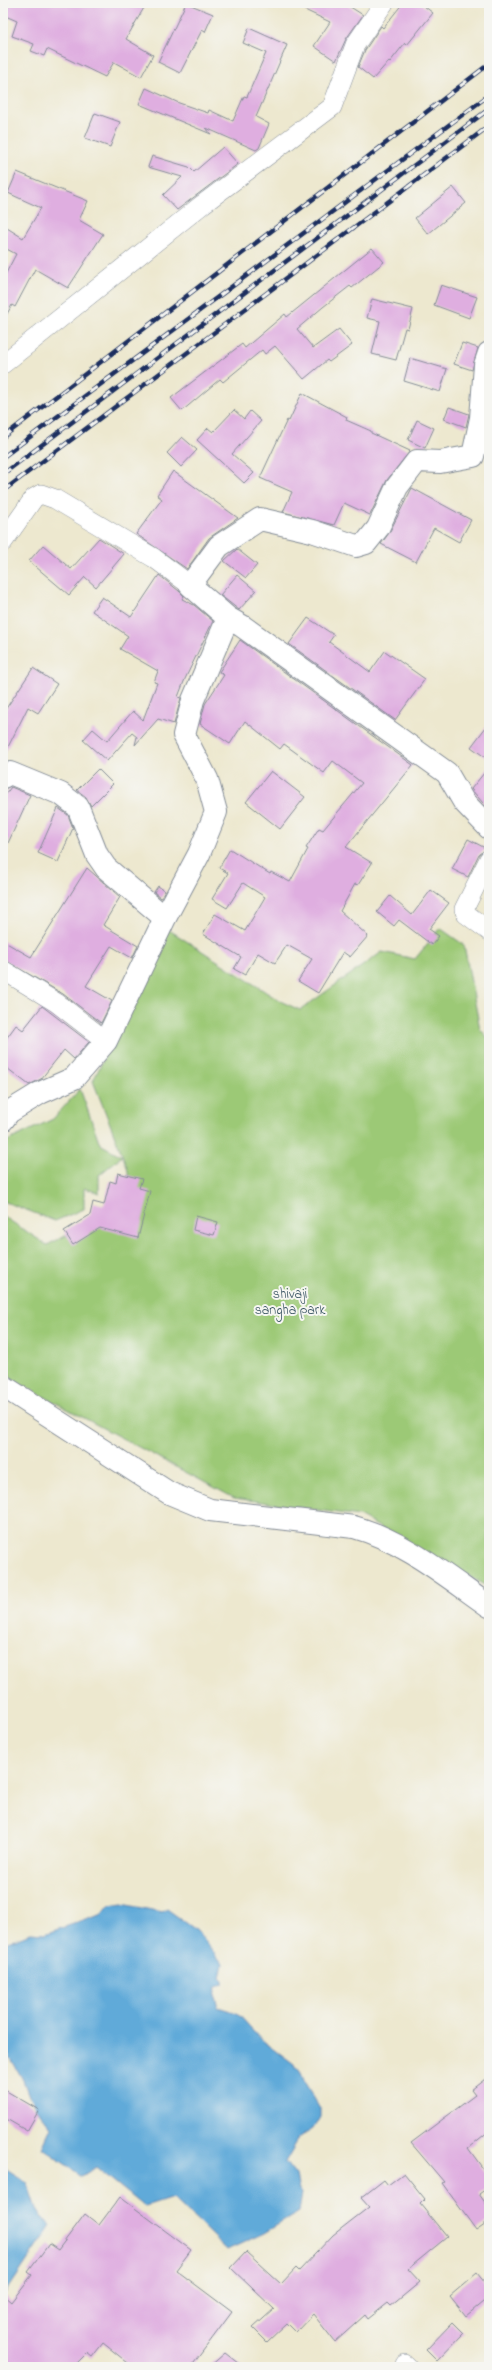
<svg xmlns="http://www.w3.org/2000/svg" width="492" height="2370" viewBox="0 0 492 2370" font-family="'Indie Flower',sans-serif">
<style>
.green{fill:#9cc976;stroke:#5c7c6a}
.water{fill:#61aad9;stroke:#3e6c9c}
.building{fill:#dfaee0}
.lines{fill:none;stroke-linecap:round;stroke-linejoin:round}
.street-casing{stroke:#848c96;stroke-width:20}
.secondary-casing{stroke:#848c96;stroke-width:24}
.street{stroke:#fff;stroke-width:19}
.secondary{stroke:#fff;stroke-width:22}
.rail-casing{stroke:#1b2f5e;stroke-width:4.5}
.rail{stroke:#f6f6f2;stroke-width:3;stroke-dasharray:9;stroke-linecap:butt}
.labels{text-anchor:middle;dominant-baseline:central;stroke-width:4;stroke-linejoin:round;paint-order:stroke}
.park-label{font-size:14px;fill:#3b5664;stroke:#f6f6f2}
</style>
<rect width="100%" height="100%" fill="#f6f6f2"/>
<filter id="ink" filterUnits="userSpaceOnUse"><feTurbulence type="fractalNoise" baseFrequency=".025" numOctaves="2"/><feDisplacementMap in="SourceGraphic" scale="8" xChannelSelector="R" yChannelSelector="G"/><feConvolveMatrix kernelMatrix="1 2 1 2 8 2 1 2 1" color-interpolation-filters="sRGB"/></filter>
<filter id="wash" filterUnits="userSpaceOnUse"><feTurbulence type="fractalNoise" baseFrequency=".012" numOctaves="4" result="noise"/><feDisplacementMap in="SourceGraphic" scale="16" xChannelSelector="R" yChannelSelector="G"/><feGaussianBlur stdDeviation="0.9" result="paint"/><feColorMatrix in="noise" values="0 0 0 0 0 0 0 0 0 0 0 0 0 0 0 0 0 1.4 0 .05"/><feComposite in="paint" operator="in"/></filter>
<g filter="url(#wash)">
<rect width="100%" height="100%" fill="#ede8cf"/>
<!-- green -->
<path class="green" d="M166,928l114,73 20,9 82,-58 33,7 25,-31 24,17 16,84 9,10v548l-130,-71 -125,-18 -221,-118 -10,-16v-148l44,29 55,-27 28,-34 -3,-17 -34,-86z
M80,1089l20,55 22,12 -23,19v18l-15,-5v21l-29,12 -52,-20v-58l50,-24z"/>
<!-- water -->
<path class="water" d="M122,1904l40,8 5,-3 29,21 27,34 -3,13 3,3v4l-6,2 -2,10 3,11 19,6 25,27 32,24 7,9 4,10 15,25v9l-7,12 -14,9 -14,24 11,14 3,14 3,3 -3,19 -35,21 -37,17 -54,-52 -28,9 -49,-40 -14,9 -40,-28 9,-20 -22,-32 -6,-16 -20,-36v-100l27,-11 14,1 59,-20 6,-8z
M3,2167l24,15 8,24 8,13 8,6 -48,72z"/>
<g id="blocks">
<!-- building -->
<path class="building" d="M3,3h135l7,3 -19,33 27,16 -12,22 -27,-15 -9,15 -58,-28 -3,7 -13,-5 3,-7 -22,-8 5,-15 -14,-6z
M186,3l27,11 -8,18 -3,-2 -22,43 -22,-11z
M290,3h54l19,12 -17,24 -10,22 -22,-15 16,-24z
M403,3h17l13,10 -26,32 -2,-2 -15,19 -1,-1 -16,18 -15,-12 7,-17 16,-24 2,2z
M249,28l38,17 -31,72 13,7 -10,24 -3,2 -50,-22 5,6 -72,-30 7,-16 33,15 29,10 1,-3 24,11 11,-25 3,1 19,-44 -23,-10z
M95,113l25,9 -10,25 -25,-9z
M223,147l15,17 -61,46 -14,-15 19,-18 -34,-10 4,-11 37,11 5,5z
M17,172l71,29 -9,19 24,14 -35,54 -33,-19 -20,38 -3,-2 -9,16v-42l13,-25 -13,-7v-11l4,-8 16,10 18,-30 -33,-15z
M453,187l13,16 -38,31 -13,-16z
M372,248l12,14 -32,26 -2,-2 -27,21 -26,22 16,19 26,-19 13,16 -23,17 -2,-2 -23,19 -29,-33 -10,8 -3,-4 -39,32 -3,-3 -38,32 -11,-13 71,-54 3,4 40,-34 2,3z
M441,285l36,12 -8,21 -35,-13z
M372,299l41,10 -5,20 -3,-1 -9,32 -24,-6 8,-33 -13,-3z
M462,343l16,5 -6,22 -18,-6z
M410,358l37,11 -7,23 -36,-11z
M302,393l45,24 -1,3 25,11v2l39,18 -23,29 -17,35 -26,-12 -10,22 -51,-13 9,-20 -32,-14 27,-58 2,1z
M449,407l20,7 -3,13 -22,-8z
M234,410l10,9 6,-8 11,10 -29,33 22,19 -10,10 -47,-43 11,-12 5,4z
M417,420l17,8 -9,20 -17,-8z
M182,437l15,13 -16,17 -14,-14z
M173,471l65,47 -29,20 -22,31 -51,-35 26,-35 -5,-4z
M412,488l59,32 -12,22 -25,-14 -18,34 -35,-18 8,-11z
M99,538l25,16 -28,33 -11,-10 -16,18 -40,-34 14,-16 28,24z
M237,549l20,16 -11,13 -22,-17z
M159,575l20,16 5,5 -2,3 12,6 19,16 -28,58 -7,18 3,1 -7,26 -16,-5 -23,26 2,-8 -5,-4 -25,28 -24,-21 10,-11 14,12 26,-30 10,9 14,-37 -3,-1 4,-11 -38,-22 8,-13 -36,-25 10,-14 29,20z
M237,575l19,16 -17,19 -19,-15z
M308,618l26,17 -5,7 41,30 15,-21 40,28 -30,41 -106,-76z
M240,640l173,125 -67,82 26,16 -14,22 -3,-1 -15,27 28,25 -18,21 -7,-5 -25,41 -20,-12 14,-22 -25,-14 -12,18 -17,-10 -13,22 -11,-6 7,-12 -38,-23 12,-20 30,17 20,-34 -22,-14 -16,25 -15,-9 16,-26 -9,-5 11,-19 40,25 1,-2 19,10 18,-33 -2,-1 13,-20 4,2 39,-47 -29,-22 -9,12 -40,-29 -4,5 -35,-28 -15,23 -30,-20 5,-20 19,-29 -5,-3z
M33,668l24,16 -19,29 -10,-6 -25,50v-44z
M489,723v37l-18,-13z
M489,767v43l-18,-21z
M98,769l15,15 -22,22 -5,-9 -9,-7z
M271,771l34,26 -25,32 -34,-27z
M11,787l19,8 -27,59v-56z
M58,808l10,7 5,13 -15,34 -20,-9z
M468,839l19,10 -8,5 -11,23 -16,-8z
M87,868l33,29 -17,28 35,21 -6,12 -21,-12 -25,40 26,15 -11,22 -38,-29 -60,-35v-18l28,16z
M158,886l7,5 -4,7 -7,-6z
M431,890l18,13 -20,26 10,7 -7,9 -33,-25 -5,6 -17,-14 13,-16 22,19z
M42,1006l47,36 -15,17 -10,-9 -23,29 -12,6 -26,-20v-22l13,-18 7,5z
M118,1173l24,6 -3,9 11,3 -12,47 -38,-10 -27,17 -9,-14 26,-16 3,-13 11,3 6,-24 6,2z
M196,1216l22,6 -4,13 -21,-5z
M489,2076v55l-21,17 21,29v10l-10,7 10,14v13l-13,9 -34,-47 2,-1 -33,-39 64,-48 -4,-5z
M3,2089l36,21 -12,21 -24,-14z
M404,2173l21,26 -5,5 27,33 -39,32 12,13 -29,24 -3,-3 -20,16 -3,-4 -30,27 -22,-28 -17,18 -9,-9 -20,19 -14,-14 21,-19 -43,-41 15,-16 35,32 15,-16 3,3 34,-36 36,-28 -8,-9 23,-18 4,5z
M120,2197l71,53 -15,20 56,42 -41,55h-58l-30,-24 -11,14 -5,-4 -14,14h-70v-72l8,7 21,-27 -4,-3 21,-28 9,6 27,-36 14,11z
M477,2273l12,15v9l-23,19 -16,-20z
M452,2323l11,11 -26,27 -11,-11z
M225,2353l18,14h-34z"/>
</g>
</g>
<g filter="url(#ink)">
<use href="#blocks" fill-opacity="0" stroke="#848c96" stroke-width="1"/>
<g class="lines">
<defs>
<path id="street" d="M3,364l200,-160 129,-97 23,-62 29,-42
M3,542l31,-44 7,-4 14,5 99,59 36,27
M489,859l-25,50 2,5 23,17
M3,970l54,33 49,38
M405,2364l3,3"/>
<path id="secondary" d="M489,353l-4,12 -4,53 -8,38 -33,6 -23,-1 -20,26 -19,41 -12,15 -10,3 -44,-15 -52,-12 -41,27 -29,39 38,33 14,8 205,147 17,29 25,26
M3,777l7,-4 51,21 17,13 19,48 9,13 59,50
M3,1120l6,-8 31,-19 34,-15 32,-37 59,-123 34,-64 17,-42 -9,-33 -23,-44 9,-35 35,-82
M3,1386l166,107 41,17 144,17c50,14 92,49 135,79"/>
</defs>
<!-- street casing -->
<use href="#street" class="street-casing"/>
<!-- secondary casing -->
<use href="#secondary" class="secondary-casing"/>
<!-- street -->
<use href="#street" class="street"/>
<!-- secondary -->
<use href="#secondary" class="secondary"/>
<defs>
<path id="rail" d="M3,437l486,-373
M3,457l486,-362
M3,474l486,-365
M3,491l486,-365"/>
</defs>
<!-- rail casing -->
<use href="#rail" class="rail-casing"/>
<!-- rail -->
<use href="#rail" class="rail"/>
</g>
</g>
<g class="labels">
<!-- park labels -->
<g class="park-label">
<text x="290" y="1294">shivaji<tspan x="290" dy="16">sangha park</tspan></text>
</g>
</g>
<!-- margin -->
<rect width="492" height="2370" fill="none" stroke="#f6f6f2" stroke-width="16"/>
</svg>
